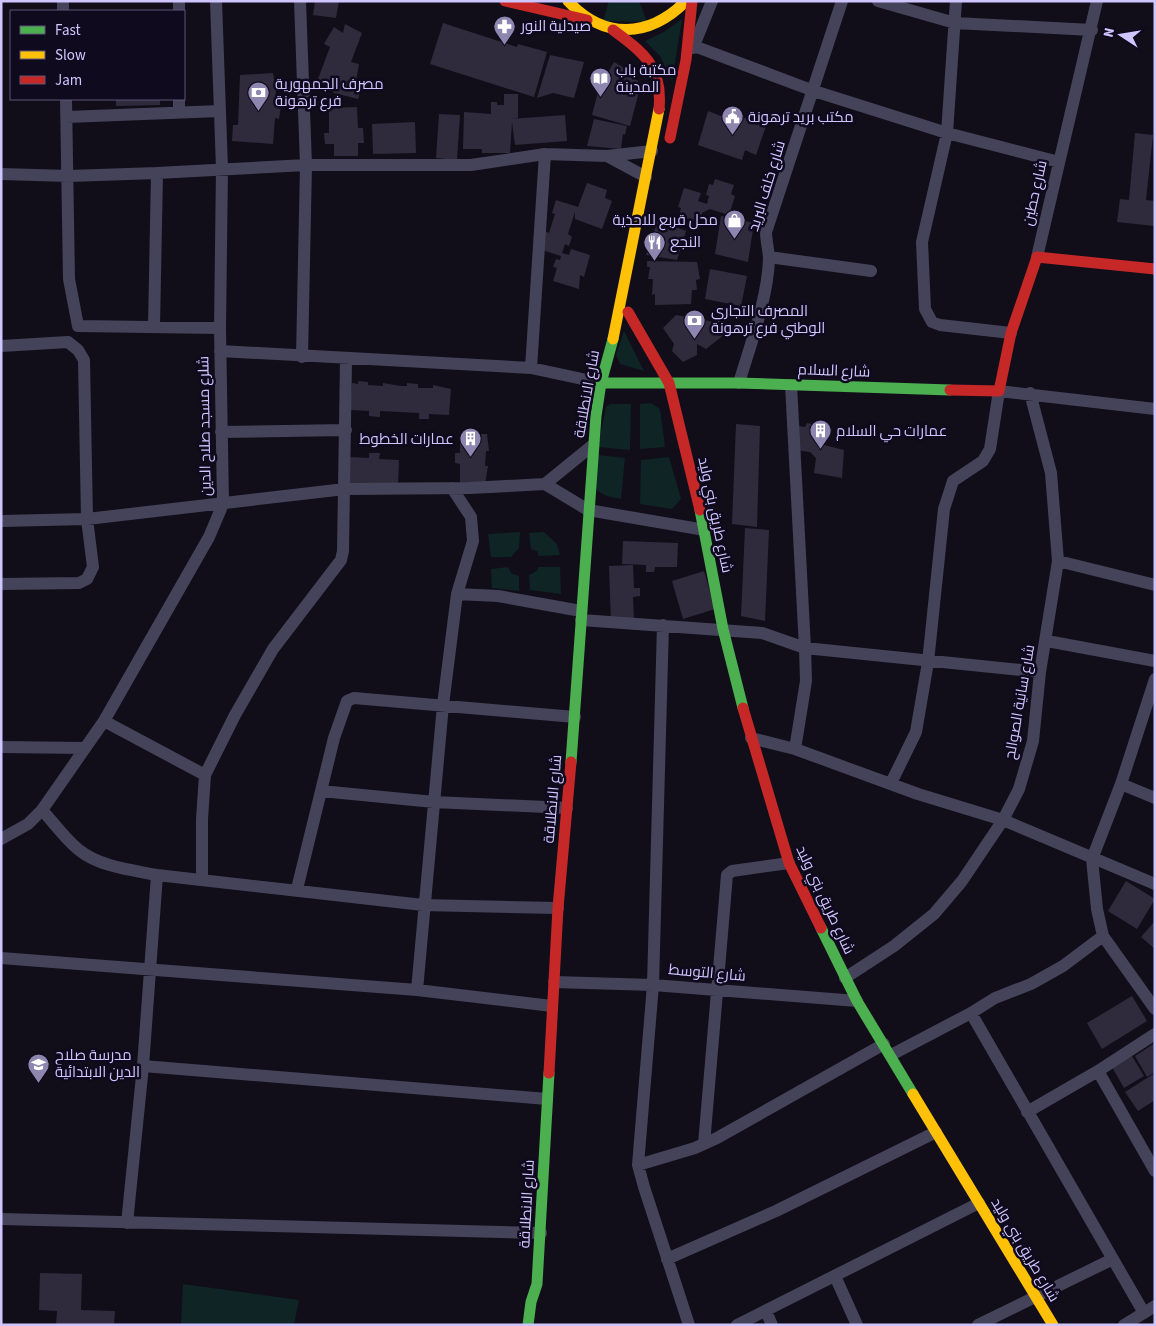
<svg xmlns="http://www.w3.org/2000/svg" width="1156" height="1326" viewBox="0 0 1156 1326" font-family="'Source Sans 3',Cairo,sans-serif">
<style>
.green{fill:#0e2425}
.building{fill:#2f2b3d}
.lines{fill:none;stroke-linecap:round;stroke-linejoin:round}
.street{stroke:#45435a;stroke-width:12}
.fast{stroke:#4caf50;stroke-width:11}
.slow{stroke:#ffc107;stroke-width:11}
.jam{stroke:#c62828;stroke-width:11}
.labels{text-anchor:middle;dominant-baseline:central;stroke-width:5;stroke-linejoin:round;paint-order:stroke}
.poi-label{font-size:15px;fill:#d0c6ff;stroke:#0f0a1d;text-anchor:start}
.street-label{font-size:15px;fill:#d0c6ff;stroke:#0f0a1d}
</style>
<rect width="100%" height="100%" fill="#110e19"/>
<!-- green -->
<path class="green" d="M609,1h30l8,21 -44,-1z
M682,19l-10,62 -12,-25 -15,-15 19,-9z
M624,331l20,40 -24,-7 -4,-9z
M651,403l9,6 5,38 -25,2v-45z
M610,404h21l-1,46 -32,-3 8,-40z
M598,455l27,3 -4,41 -15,-3 -11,-7z
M669,457l12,42 -9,10 -32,-5 1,-44z
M520,532l-1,16 -8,9h-20l-3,-23z
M544,532l13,12 3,11 -21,1 -2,-5 -6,-2 -2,-16z
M508,567l3,6 8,3v15l-27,-3 -1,-19z
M538,567h22l1,27 -31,-4 -1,-15 8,-4z
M183,1284l116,16 -5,25h-113z"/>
<!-- building -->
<path class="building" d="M315,1h24l-3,17 -23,-3z
M443,23l74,24 1,-3 29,8 -13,45 -104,-33z
M345,24l17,9 -11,29 8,2 -3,17 6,4 -4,14 -24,-6 -16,-14 12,-32 -6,-3 10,-17 9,6z
M550,55l34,7 -10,36 -21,-5 -16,5z
M614,62l12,7 15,15 -11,42 -38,-11 7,-27z
M273,73l3,17 -1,16h6l-2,13 -4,-1 -2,26 -41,-3 1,-16h5l2,-50z
M504,94h14v24l-7,1 54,-4 2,26 -52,4 -3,-23 -2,31h-28v-4h-19l1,-37 27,2v-12h6v3h7z
M116,99h44v6l-44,1z
M357,107l1,21h5l1,15h-6v13h-24v-12h-9l-1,-11h5v-25z
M708,111l18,7 2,-6 38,14 -10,29 -11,-5 -3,10 -44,-15z
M439,114l21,1 -3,45 -21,-2z
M594,119l33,7 -2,9 -2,-1 -2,15 -34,-3z
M415,122l1,31 -43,1 -1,-30z
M1135,133l18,2 -7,65 9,1v25l-38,-4 3,-23 9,1z
M715,179l19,6 -3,9 4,2 -6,19 -19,-6 -8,4 -3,9 -20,-6 2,-8 -3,-1 6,-19 17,5 -3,8 9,3 2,-8 -3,-1 3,-11 4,1z
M587,183l20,7 -2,8 7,3 -10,28 -27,-10v-7l-7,22 4,3 -3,9 -4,-2 -3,9 7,2 2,-6 19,6 -6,22 -4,-2 -1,14 -26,-8 4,-13 -4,-1 3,-8 4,1 1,-4 -22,-7 6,-18 4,2 6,-19 -3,-1 4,-13 22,7z
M721,216l33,7 -6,39 -33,-8z
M658,220l28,11 -9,29 -31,-5z
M647,261l50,1 3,17 -4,1 1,10h-5l-1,14 -36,1v-11l-3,1 1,-16h-5l2,-12h-3z
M710,269l37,7 -6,30 -36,-7z
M676,315l38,7 11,12 -19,15 -9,-5v11l-14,7 -11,-11 2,-7 -11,-16z
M358,381l10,1v3l15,1v-3l18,3h6v-3l11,1v4h15v-3l18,4 -2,26 -20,-1v5h-10v-6l-39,-2v6l-11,-1v-5l-19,-1 2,-27 6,1z
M807,423l18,4 -1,18 20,5 -2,28 -28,-5 2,-15 -6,-6 -14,-2 2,-24 7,1z
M736,424l24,2 -3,101 -25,-3z
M460,434h27l2,17h-3l-1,15h3l-3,18h-25v-20l-5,-1v-10h5z
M369,453h11l-1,6 20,1 -1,26 -49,-2 1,-27 19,1z
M745,528l24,2 -4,91 -24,-5z
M623,541l55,2 -1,24h-22l-1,5h-8v-7l-24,-1z
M633,565l1,23h6v8l-7,1 1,24 -23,1 -2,-56z
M704,571l11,38 -32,10 -11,-38z
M1126,881l29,18 -18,30 -29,-18z
M1155,921v28l-14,-12z
M1132,996l15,25 -45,28 -15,-26z
M1155,1043v29l-8,5 -12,-21z
M1132,1056l12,20 -20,12 -12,-21z
M1155,1073v27l-17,11 -13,-19z
M40,1273l42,1 -1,36 34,1 -1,14h-58l1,-14 -18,-1z"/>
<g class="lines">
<!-- street -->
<path class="street" d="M63,1v10
M300,1l6,164 -4,192
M878,1l77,22 137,7
M956,1l-9,132 -25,109 3,67 7,13 8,3 71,8
M179,11v-10
M694,46l120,45 133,42 112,29
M693,48l19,-47
M66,99l3,180 9,47 142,2
M179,113v-14
M67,117l153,-6
M607,156l39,21
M1,174l68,2 88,-3
M769,257l102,14
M1037,257l60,-256
M154,327l3,-154 149,-8h165l74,-11 62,2 45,-5
M1,346l67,-4 10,8 6,10 3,159 6,48 -6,12 -8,4 -78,1
M220,351l311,17 70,15
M531,368l14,-214
M739,383c11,-37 29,-86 30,-124 0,-8 -3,-18 -3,-27l76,-231
M791,385l14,263 235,24
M221,432l125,-2
M545,484l48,-39
M452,488l19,29 2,24 -16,53
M1,521l86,-2 258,-30 125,-1 75,-4 43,26 117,20
M1058,561l97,24
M581,620l181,13 43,15 1,33 -11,68 -44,-11
M663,625l-10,360 -15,180 6,22 45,138
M1047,641l108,20
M1155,679l-34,105 -29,75 5,50 6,27 52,73
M104,721l101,54
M1,747l84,1
M795,749l123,45 85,26 152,64
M891,783l25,-51 12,-70 16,-153 9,-28 30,-20 7,-12 9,-58 156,18
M1121,784l34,14
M321,791l113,11 133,6
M42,810c12,13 24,30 37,40 21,17 53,20 78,25l266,30 135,3
M1,839l27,-15 14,-14 62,-89 105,-184 14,-33 -3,-176 2,-160 -6,-167
M202,879v-60l3,-44 30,-60 38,-66 68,-89 2,-9 3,-191
M297,889l37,-151 13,-37 7,-3 221,19
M1,958l416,32 135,16
M845,978l49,-32 40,-32 28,-33 41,-61 16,-31 14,-48 7,-69 18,-111 -7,-88 -21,-80
M554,982l99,3 204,16
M417,990l26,-285 14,-111 41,2 83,15
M971,1013l173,300
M891,1055l80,-42 24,-15 36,-14 32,-18 40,-30
M143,1066l404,33
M1098,1071l57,100
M1027,1112l71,-41 57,-37
M704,1144l23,-269 5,-4 57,-8
M638,1165l57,-17 22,-10 167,-94
M1,1219l540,14
M127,1223l16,-157 14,-191
M667,1259l109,-48 160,-79
M835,1276l22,49
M766,1311l6,14
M737,1325l242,-122
M978,1325l135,-66
M1124,1325l31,-19"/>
<!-- fast -->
<path class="fast" d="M601,383h138l211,7
M700,510l23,119 20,79
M571,762l25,-346 5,-33 12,-44
M821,928l36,73 56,93
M528,1325l3,-23 6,-18 12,-211"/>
<!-- slow -->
<path class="slow" d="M568,1c36,39 81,37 118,0
M613,339l46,-230
M913,1094l140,231"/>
<!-- jam -->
<path class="jam" d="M505,1l82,19
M613,30c31,23 50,37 46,79
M670,138l16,-78 6,-59
M628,312l41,71 31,127
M950,390l49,1 12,-58 26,-76 118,12
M743,708l46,155 32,65
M549,1073l9,-165 13,-146"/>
</g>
<!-- icons -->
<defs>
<symbol id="pharmacy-pin" viewBox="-11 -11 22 30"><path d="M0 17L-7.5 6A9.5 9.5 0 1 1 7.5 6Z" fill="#8d86ae" stroke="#0f0a1d"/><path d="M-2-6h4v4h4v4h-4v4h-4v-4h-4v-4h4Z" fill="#fff"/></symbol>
<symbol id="library-pin" viewBox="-11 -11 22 30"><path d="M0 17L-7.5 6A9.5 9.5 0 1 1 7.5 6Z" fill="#8d86ae" stroke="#0f0a1d"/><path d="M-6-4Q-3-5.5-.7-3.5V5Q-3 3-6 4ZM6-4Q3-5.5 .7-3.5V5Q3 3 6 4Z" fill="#fff"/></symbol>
<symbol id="bank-pin" viewBox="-11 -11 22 30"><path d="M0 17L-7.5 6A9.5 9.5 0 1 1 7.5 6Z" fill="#8d86ae" stroke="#0f0a1d"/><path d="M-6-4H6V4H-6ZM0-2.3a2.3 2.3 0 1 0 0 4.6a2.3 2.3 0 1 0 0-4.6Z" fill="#fff"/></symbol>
<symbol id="civic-pin" viewBox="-11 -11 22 30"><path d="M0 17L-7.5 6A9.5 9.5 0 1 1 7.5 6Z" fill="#8d86ae" stroke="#0f0a1d"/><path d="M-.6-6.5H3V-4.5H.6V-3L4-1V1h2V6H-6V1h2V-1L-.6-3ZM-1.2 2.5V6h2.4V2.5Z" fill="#fff"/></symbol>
<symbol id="shop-pin" viewBox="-11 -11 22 30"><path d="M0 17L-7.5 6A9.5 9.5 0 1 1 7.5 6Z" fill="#8d86ae" stroke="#0f0a1d"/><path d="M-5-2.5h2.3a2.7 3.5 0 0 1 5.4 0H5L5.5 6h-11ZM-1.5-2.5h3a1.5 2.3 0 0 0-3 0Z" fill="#fff"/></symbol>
<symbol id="restaurant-pin" viewBox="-11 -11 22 30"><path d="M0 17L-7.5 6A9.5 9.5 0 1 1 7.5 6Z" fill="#8d86ae" stroke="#0f0a1d"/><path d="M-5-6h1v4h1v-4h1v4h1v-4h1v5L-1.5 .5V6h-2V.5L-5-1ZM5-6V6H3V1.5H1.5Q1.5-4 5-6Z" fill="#fff"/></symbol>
<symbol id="building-pin" viewBox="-11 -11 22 30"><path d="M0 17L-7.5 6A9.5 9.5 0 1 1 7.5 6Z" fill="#8d86ae" stroke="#0f0a1d"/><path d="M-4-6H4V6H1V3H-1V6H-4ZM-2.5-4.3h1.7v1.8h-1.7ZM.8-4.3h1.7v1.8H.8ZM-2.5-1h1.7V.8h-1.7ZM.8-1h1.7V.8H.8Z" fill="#fff"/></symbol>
<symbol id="school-pin" viewBox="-11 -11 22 30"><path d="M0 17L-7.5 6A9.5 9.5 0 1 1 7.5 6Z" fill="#8d86ae" stroke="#0f0a1d"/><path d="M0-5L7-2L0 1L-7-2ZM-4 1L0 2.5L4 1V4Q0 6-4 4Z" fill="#fff"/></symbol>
</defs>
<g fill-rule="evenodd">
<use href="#pharmacy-pin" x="492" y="14" width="25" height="34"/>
<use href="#library-pin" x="588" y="66" width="25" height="34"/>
<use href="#bank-pin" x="246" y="80" width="25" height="34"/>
<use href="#civic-pin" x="720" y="104" width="25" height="34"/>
<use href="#shop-pin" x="722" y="208" width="25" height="34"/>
<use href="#restaurant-pin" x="642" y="230" width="25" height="34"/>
<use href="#bank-pin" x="682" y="308" width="25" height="34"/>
<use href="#building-pin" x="808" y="418" width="25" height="34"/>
<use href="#building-pin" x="458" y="426" width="25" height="34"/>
<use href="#school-pin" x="26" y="1052" width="25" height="34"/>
</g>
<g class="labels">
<!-- poi labels -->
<g class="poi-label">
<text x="521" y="26">صيدلية النور</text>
<text x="616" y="70">مكتبة باب<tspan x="616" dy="17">المدينة</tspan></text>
<text x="275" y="84">مصرف الجمهورية<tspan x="275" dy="17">فرع ترهونة</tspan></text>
<text x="748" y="117">مكتب بريد ترهونة</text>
<text x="718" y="220" text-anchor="end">محل قربع للاحذية</text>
<text x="670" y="242">النجع</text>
<text x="711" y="311">المصرف التجاري<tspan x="711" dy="17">الوطني فرع ترهونة</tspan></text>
<text x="836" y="431">عمارات حي السلام</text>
<text x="454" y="439" text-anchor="end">عمارات الخطوط</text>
<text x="55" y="1055">مدرسة صلاح<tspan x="55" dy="17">الدين الابتدائية</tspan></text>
</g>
<!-- street labels -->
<g class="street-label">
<text transform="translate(767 186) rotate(-73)">شارع خلف البريد</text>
<text transform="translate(1035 193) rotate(-77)">شارع حطين</text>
<text transform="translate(834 371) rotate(2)">شارع السلام</text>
<text transform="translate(587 394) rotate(-80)">شارع الانطلاقة</text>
<text transform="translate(205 426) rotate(-91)">شلرع مسجد صلاح الدين</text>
<text transform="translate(715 515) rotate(78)">شارع طريق بني وليد</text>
<text transform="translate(1020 702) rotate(-80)">شارع سانية الصوالح</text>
<text transform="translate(553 799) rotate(-85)">شارع الانطلاقة</text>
<text transform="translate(825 900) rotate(65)">شارع طريق بني وليد</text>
<text transform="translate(707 973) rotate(5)">شارع التوسط</text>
<text transform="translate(527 1204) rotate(-87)">شارع الانطلاقة</text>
<text transform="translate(1025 1250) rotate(59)">شارع طريق بني وليد</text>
</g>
</g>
<!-- border -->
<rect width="1156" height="1326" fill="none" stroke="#d0c6ff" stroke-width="5"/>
<!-- legend -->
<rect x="10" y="10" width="175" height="90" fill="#0f0a1d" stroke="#5c5577"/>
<rect x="20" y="26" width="25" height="8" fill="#4caf50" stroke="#5c5577"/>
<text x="55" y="35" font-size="15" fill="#d0c6ff">Fast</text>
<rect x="20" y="51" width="25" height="8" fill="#ffc107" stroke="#5c5577"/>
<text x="55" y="60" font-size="15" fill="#d0c6ff">Slow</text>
<rect x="20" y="76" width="25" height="8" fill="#c62828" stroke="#5c5577"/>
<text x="55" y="85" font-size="15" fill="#d0c6ff">Jam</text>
<!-- north arrow -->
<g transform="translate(1121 35) rotate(282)" stroke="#0f0a1d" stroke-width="4" paint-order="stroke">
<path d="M0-4L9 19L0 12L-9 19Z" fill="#d0c6ff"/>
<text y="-8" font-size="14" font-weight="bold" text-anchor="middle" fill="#d0c6ff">N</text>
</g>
</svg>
